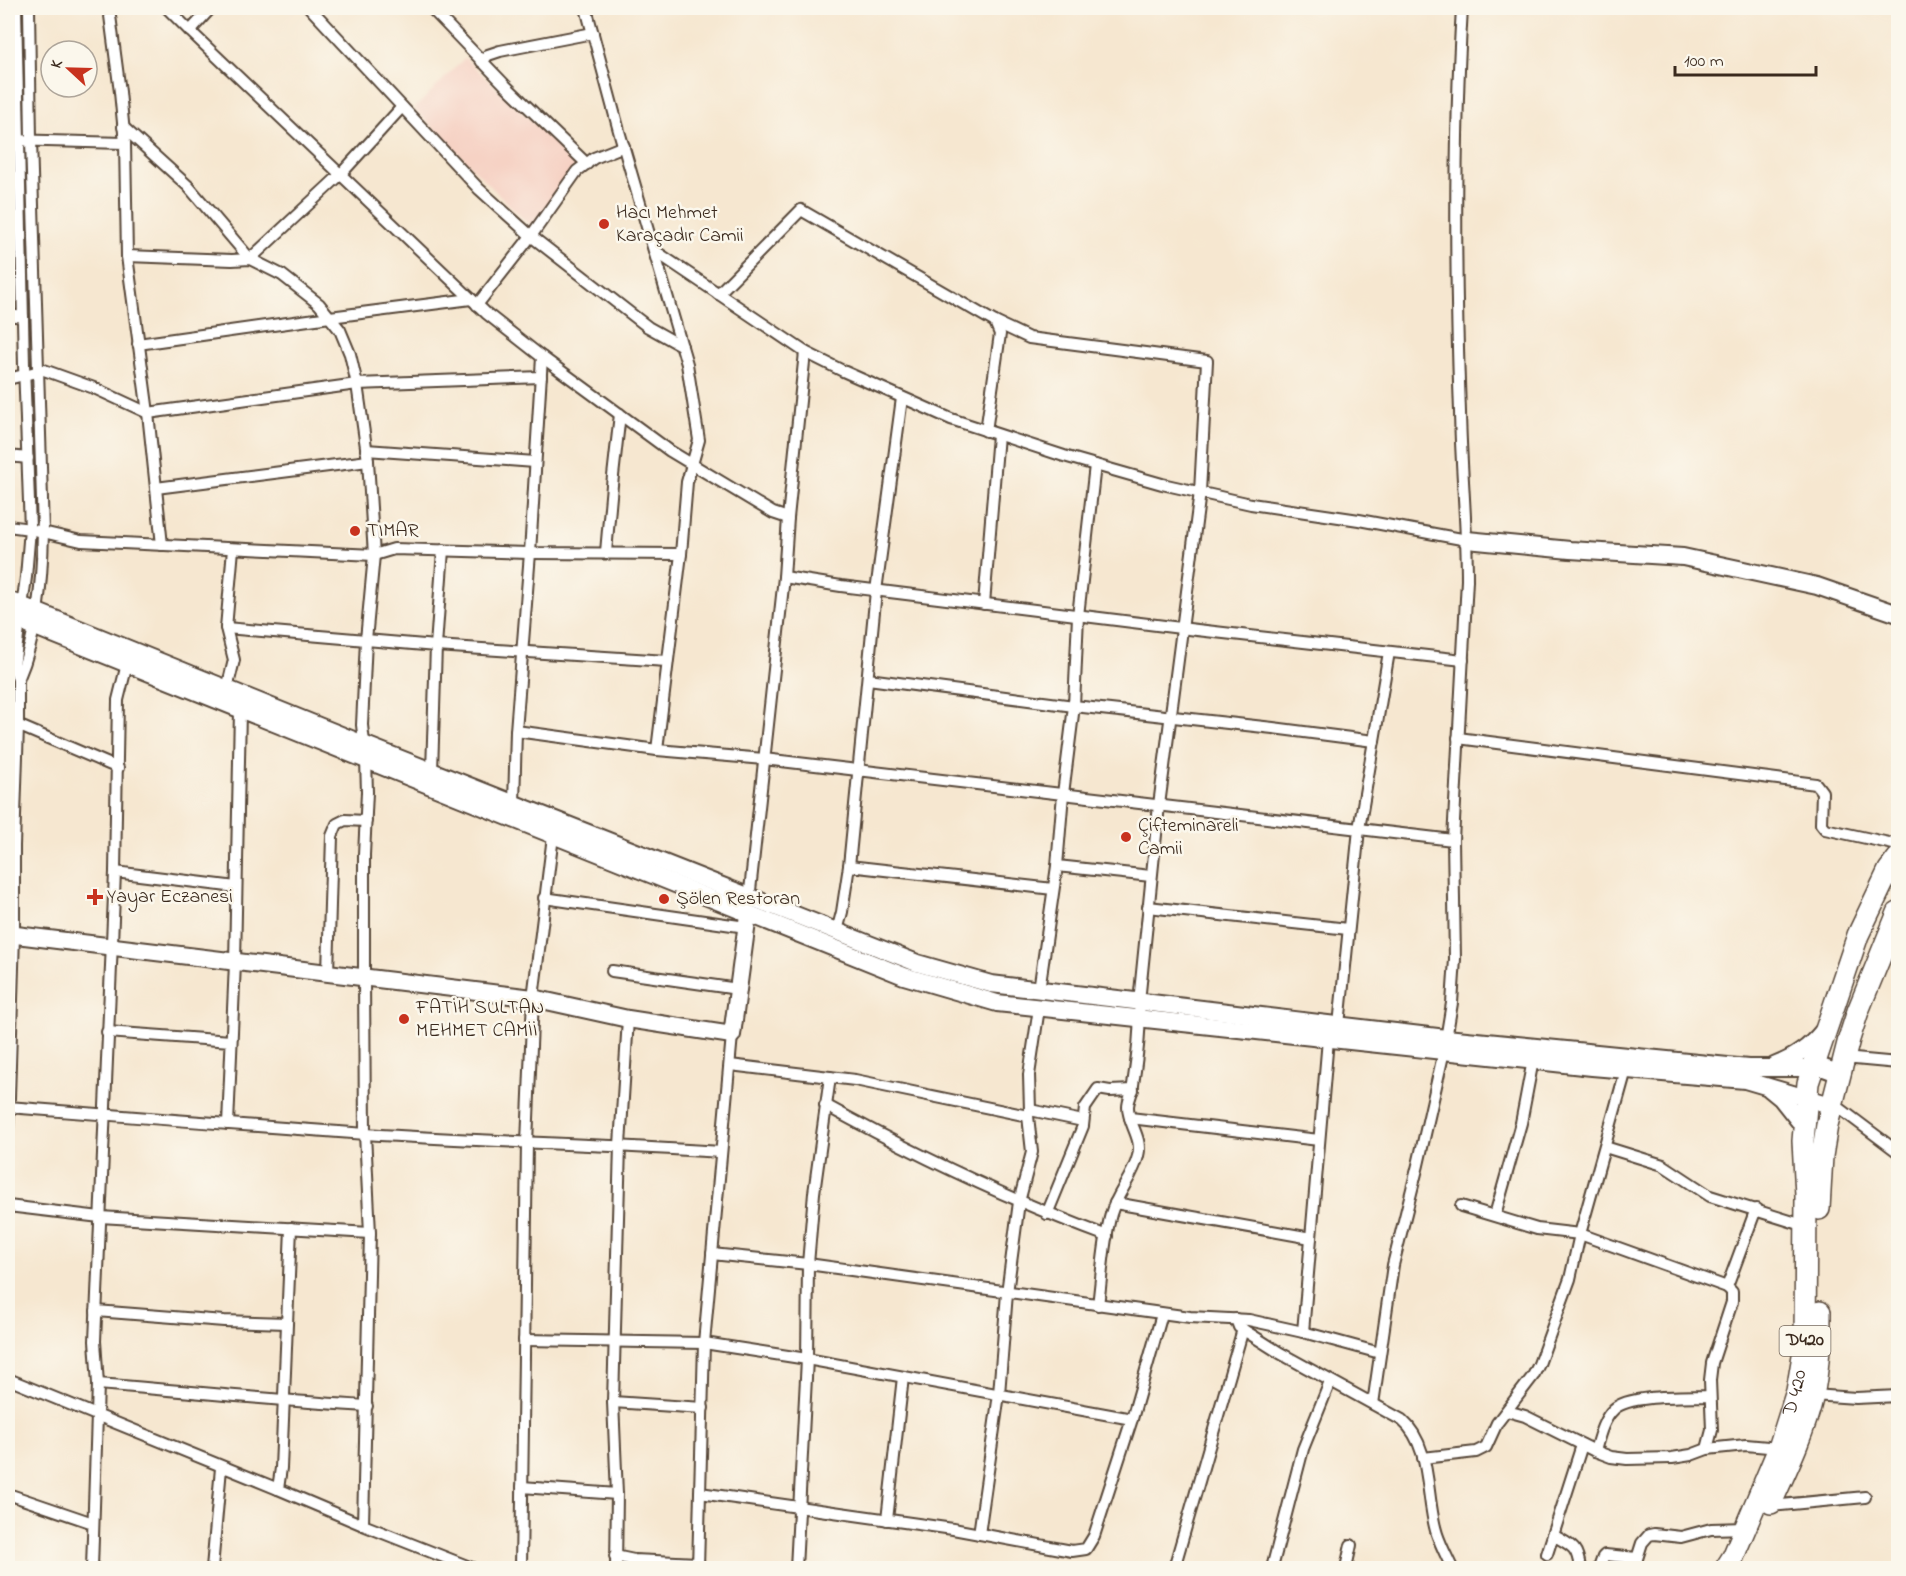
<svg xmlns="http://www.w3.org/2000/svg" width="1906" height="1576" font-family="'Indie Flower',sans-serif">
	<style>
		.built { fill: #f6d2c4 }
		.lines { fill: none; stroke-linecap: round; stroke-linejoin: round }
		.street-casing { stroke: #574639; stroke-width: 14 }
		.secondary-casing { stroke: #574639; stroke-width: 20 }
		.highway-casing { stroke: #574639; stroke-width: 24 }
		.street { stroke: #fff; stroke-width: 10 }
		.secondary { stroke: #fff; stroke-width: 16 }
		.highway { stroke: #fff; stroke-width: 21 }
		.poi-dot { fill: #c8321e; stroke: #fbf7ec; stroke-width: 2 }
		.labels { text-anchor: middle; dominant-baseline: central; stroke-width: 5; stroke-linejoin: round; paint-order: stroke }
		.shield { fill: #fbf7ec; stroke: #75685c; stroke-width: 1.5 }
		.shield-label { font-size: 18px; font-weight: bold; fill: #3b2a1e }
		.poi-label { font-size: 20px; fill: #3b2a1e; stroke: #fbf7ec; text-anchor: start }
		.street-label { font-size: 20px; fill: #3b2a1e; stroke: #fbf7ec }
	</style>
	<rect width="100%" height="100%" fill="#fbf7ec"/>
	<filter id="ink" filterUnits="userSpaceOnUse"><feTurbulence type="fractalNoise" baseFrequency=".0167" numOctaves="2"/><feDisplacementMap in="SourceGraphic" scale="12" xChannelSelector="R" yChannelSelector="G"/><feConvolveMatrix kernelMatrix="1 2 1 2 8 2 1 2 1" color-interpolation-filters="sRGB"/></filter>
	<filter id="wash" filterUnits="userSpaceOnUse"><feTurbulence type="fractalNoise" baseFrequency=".008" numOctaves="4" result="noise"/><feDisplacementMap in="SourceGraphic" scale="24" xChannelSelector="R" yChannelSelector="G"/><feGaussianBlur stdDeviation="1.35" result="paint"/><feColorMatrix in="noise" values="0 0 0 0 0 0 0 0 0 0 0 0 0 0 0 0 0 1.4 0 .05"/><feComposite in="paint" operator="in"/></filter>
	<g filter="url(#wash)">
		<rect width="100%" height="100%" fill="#f6e7d0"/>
		<!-- built -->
		<polygon class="built" points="465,58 575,162 574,169 535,225 528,224 414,109"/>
	</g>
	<g filter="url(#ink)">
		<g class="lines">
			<!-- street casing -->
			<g class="street-casing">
				<g id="street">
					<polyline points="109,8 120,92 125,143 127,256 148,413 162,545"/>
					<polyline points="167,8 190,31 486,313 542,357 670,451 773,513 788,518"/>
					<polyline points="310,8 479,189 531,236 648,327 682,346"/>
					<polyline points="431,8 506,86 587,164"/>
					<polyline points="586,8 619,131 687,364 699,440 687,482 681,554 657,750"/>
					<polyline points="190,31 211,8"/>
					<polyline points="482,62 488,55 500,51 593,33"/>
					<polyline points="123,127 188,186 250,259 340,175 402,107"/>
					<polyline points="8,140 125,143"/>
					<polyline points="655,251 805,352 843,371 951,419 1064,456 1162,484 1251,504 1359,520 1467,540"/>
					<polyline points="127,256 232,260 250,259 282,275 319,304 340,330 350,354 357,384 368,461 374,555 366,640 362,725 366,760 367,792 364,855 364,977 365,1134 370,1233 363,1525 472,1568"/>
					<path d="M718 294 801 210 995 322 1029 338 1207 361 1200 492 1159 805 1139 1002C1141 1030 1137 1057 1133 1085 1133 1092 1128 1100 1128 1107 1128 1124 1143 1138 1138 1156 1133 1177 1117 1193 1111 1214 1103 1243 1102 1275 1098 1305"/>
					<polyline points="477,305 531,236 577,171 594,158 624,146"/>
					<polyline points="8,315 23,317"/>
					<polyline points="138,344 330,317 471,299"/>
					<polyline points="8,379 44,370 94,388 148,413 357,384 541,377"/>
					<polyline points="986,431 1000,334 995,322"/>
					<polyline points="366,450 535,462"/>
					<polyline points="8,456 28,458"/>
					<polyline points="156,488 368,461"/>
					<polyline points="8,526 30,529 81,541 374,555 394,549 530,553 681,554"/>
					<polyline points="606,552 612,485 620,414"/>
					<polyline points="784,577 841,586 1197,630 1463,660"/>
					<polyline points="984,604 998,435"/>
					<polyline points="226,628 436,646 667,661"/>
					<polyline points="868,679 1074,706 1273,728 1374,741"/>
					<path d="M18 680C38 634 42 582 43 532L31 140 29 8"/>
					<polyline points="227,689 234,660 226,628 233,549"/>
					<polyline points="8,721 118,768"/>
					<polyline points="516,731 657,750 764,759 1453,840"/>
					<polyline points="1458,738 1816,784 1822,792 1821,824 1825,829 1898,845"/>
					<polyline points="432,771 436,646 443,550"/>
					<polyline points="514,804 516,731 530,553 542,357"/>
					<polyline points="849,866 1053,889"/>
					<polyline points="1057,866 1151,876"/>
					<polyline points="115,872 236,887"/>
					<polyline points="544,898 746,927"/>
					<polyline points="749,900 784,577 788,518 805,352"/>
					<polyline points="1148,907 1348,929"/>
					<polyline points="837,931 842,912 849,866 876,591 902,398"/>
					<polyline points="612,971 738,989"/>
					<polyline points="328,973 332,836 337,824 345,820 366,821"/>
					<polyline points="1039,990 1057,866 1063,794 1074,706 1078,616 1095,465"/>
					<polyline points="1339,1025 1359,829 1389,652"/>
					<polyline points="107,1032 231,1041"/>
					<polyline points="1844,1058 1898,1063"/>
					<polyline points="730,1065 855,1080 1028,1116"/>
					<polyline points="1834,1104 1898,1152"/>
					<path d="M825 1105C916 1155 1010 1200 1107 1236"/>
					<path d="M8 1107C127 1116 247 1126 366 1134 485 1142 603 1144 721 1152"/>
					<polyline points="1030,1110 1083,1121"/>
					<polyline points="1130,1118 1319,1140"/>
					<polyline points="228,1124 235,963 240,710"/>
					<polyline points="8,1130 14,935 14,846 18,726 18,680 14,666 26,577 30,529 24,365 16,8"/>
					<polyline points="1605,1147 1663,1165 1710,1196 1806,1226"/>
					<polyline points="1115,1203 1311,1238"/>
					<polyline points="8,1206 100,1217 370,1233"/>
					<polyline points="1461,1206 1537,1229 1580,1234 1727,1287"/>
					<polyline points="1047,1214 1083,1126 1085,1108 1098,1089 1110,1091 1133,1090"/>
					<polyline points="1495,1215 1521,1123 1533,1060"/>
					<polyline points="712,1254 808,1264 1190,1317 1249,1320 1303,1332 1380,1353"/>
					<polyline points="96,1311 224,1321 287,1323"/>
					<path d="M1236 1319 1239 1327 1280 1353 1402 1420C1433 1447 1425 1498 1437 1534 1441 1546 1447 1557 1452 1568"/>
					<polyline points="1303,1332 1328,1039"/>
					<polyline points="524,1340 704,1343 807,1359 1132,1419"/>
					<polyline points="8,1379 278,1489 281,1468 291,1228"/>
					<path d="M98 1384C188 1391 277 1401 367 1406"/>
					<polyline points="1813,1395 1856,1398 1898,1396"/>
					<polyline points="613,1402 703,1408"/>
					<path d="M1373 1404 1393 1265 1418 1165 1444 1051 1452 1003 1455 959 1453 840 1467 580C1467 524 1461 468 1460 412 1455 277 1454 142 1462 8"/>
					<polyline points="1507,1411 1525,1416 1595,1451 1611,1457 1627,1459 1672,1458 1691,1455 1707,1449 1746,1445 1779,1448"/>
					<polyline points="1707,1449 1712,1430 1710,1380 1712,1363 1732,1302 1732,1292 1727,1287 1756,1209"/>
					<path d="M1595 1451C1599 1437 1603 1419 1614 1409 1629 1394 1688 1397 1710 1396"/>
					<polyline points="1423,1458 1476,1452 1486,1447 1497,1423 1533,1376 1539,1364 1570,1279 1580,1234 1626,1070"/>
					<polyline points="522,1487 617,1494"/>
					<polyline points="278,1489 363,1525"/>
					<polyline points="700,1493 953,1529 1072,1551 1086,1549 1094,1536 1132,1419 1162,1314"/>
					<polyline points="8,1494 93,1523"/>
					<polyline points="1770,1506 1865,1497"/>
					<polyline points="887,1520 903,1377"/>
					<polyline points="979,1534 999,1394 1007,1293 1019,1202 1032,1152 1028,1116 1030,1110 1029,1075 1039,1008"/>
					<path d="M1553 1535C1572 1546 1577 1546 1580 1568"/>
					<polyline points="1547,1554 1582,1445"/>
					<polyline points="615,1556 634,1560 698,1563"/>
					<polyline points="92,1568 98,1384 95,1341 115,872 118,700 127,664"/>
					<polyline points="212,1568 221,1468"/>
					<polyline points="521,1568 527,1143 533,998 553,836"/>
					<polyline points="616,1568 617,1494 613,1402 620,1145 628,1019"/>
					<polyline points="698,1568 704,1343 732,1035"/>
					<polyline points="796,1568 807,1359 808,1264 814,1193 830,1077"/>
					<polyline points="1174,1568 1243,1329"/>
					<polyline points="1272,1568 1303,1449 1330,1382"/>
					<polyline points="1346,1568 1351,1545"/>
					<polyline points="1599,1568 1603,1557 1605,1555 1637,1558"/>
					<polyline points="1634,1568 1642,1543 1649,1535 1654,1534 1681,1537 1711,1529 1745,1528"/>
				</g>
			</g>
			<!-- secondary casing -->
			<g class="secondary-casing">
				<g id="secondary">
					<polyline points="1467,540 1570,550 1683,557 1817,586 1898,614"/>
					<polyline points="8,600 363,744 917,963 991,984 1446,1038 1748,1068 1824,1068 1835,1072 1840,1076"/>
					<polyline points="8,616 904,976 997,1003 1592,1067 1745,1080 1823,1103 1834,1104"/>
					<polyline points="8,934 533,998 628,1019 732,1035 748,915"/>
					<path d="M1774 1066C1795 1058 1809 1048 1823 1031"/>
					<polyline points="1770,1089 1781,1098 1804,1127"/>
				</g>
			</g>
			<!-- highway casing -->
			<g class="highway-casing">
				<g id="highway">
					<polyline points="1819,1209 1822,1156 1827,1125 1849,1039 1858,1011 1898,913"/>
					<path d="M1771 1503C1787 1468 1804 1433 1813 1395 1819 1367 1820 1340 1820 1312"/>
					<path id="s1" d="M1726 1568 1733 1557 1779 1448 1797 1391 1805 1344 1806 1195 1803 1141 1808 1083 1858 935 1889 870 1898 858"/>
				</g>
			</g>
			<!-- street -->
			<use href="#street" class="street"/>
			<!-- secondary -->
			<use href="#secondary" class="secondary"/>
			<!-- highway -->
			<use href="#highway" class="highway"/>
		</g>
	</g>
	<!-- markers -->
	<g class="poi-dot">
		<circle cx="604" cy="224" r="6"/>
		<circle cx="355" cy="531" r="6"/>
		<circle cx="1126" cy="837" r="6"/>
		<path d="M92 888h6v6h6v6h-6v6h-6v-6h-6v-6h6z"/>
		<circle cx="664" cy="899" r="6"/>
		<circle cx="404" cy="1019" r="6"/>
	</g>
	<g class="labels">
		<!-- shield labels -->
		<rect class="shield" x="1779.5" y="1326" width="51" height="30" rx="4.5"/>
		<g class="shield-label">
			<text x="1805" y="1341">D420</text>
		</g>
		<!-- poi labels -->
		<g class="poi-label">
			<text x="616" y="213">Hacı Mehmet<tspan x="616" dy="23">Karaçadır Camii</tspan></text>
			<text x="367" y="531">TIMAR</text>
			<text x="1138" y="826">Çifteminareli<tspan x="1138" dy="23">Camii</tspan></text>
			<text x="107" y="897">Yayar Eczanesi</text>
			<text x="676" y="899">Şölen Restoran</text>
			<text x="416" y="1008">FATİH SULTAN<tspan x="416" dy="23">MEHMET CAMİİ</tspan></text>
		</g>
		<!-- street labels -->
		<g class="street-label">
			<text stroke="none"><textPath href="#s1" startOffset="189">D 420</textPath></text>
		</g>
	</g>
	<!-- margin -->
	<rect width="1906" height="1576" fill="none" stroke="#fbf7ec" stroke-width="30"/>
	<!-- north arrow -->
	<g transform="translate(69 69) rotate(292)"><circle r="28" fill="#fbf7ec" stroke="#aea59a" stroke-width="1.5"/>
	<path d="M0-4.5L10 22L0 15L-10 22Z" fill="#c8321e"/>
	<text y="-9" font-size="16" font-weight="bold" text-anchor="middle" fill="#3b2a1e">K</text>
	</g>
	<!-- scale -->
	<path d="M1675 66v9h141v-9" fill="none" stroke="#3b2a1e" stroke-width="3"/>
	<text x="1684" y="66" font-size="18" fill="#3b2a1e" stroke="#fbf7ec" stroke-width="4.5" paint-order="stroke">100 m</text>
</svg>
